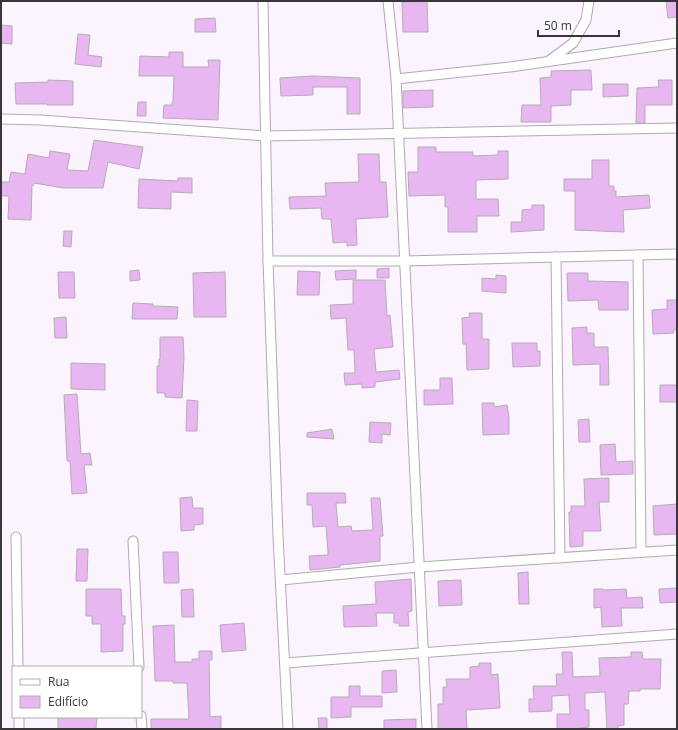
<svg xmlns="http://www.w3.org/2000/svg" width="678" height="730" font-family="'Open Sans',sans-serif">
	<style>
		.building { fill: #e8b7f1; stroke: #b4adb6 }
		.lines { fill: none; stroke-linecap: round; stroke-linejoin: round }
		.minor-casing { stroke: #b1a9b2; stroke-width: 11 }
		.minor { stroke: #fff; stroke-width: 9 }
	</style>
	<rect width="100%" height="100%" fill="#fbf3fd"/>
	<!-- building -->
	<g class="building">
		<polygon points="427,1 428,32 403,32 402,2"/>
		<polygon points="666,1 677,1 677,17 668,18"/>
		<polygon points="215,18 216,32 195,32 195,19"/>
		<polygon points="1,25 12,26 12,44 1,43"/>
		<polygon points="78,34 90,35 88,55 102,57 101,67 75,64"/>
		<polygon points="169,52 183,52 183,67 209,67 208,60 220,60 218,120 163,118 164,105 172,105 172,102 173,102 174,76 139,76 140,56 169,57"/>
		<polygon points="591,70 592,90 571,90 571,105 551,106 551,122 521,122 522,105 541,105 540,78 551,77 551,71"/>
		<polygon points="313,76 360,78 360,114 347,114 347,87 313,87 313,95 281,96 280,78"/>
		<polygon points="48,80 73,81 73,105 47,105 47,104 16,104 15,83 48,82"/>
		<polygon points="658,80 672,80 672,105 645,105 645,123 636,123 637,88 659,87"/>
		<polygon points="603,84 628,84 628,96 603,97"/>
		<polygon points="433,90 433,107 403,108 403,91"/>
		<polygon points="138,102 146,102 146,116 137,116"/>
		<polygon points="94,140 143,147 139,169 108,162 103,188 64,188 34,183 33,186 32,185 31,220 8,219 9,196 1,196 1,182 9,182 11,172 25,174 28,154 49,158 50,151 70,154 67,170 88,171"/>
		<polygon points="418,147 436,147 436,152 473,152 473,156 498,155 498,151 508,151 508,179 476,180 476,199 498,199 499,216 477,216 477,232 448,232 448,207 445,207 445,195 409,196 408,172 418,172"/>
		<polygon points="358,154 379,154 380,182 386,182 388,217 356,219 357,245 347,246 347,242 333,243 331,219 322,219 321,208 290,209 289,197 326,196 325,183 359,182"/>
		<polygon points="592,160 609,160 609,186 614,186 614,191 616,191 616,197 649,195 650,208 623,210 624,232 575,230 575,191 564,191 564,179 592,179"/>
		<polygon points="178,178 192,178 192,193 171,192 171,209 138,208 139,179 178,181"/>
		<polygon points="532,205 544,205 544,230 511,232 511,222 522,222 522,210 532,209"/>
		<polygon points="64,231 72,231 71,247 63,246"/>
		<polygon points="389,268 389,278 377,278 377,269"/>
		<polygon points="139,270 140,280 130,281 130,271"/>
		<polygon points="356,270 356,279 336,280 335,271"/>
		<polygon points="298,271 320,272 319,295 297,295"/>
		<polygon points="58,272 74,272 75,298 59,298"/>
		<polygon points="225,272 226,317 194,317 193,273"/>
		<polygon points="567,273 588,273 588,281 628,282 628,310 599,310 598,300 568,301"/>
		<polygon points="496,275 506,276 506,293 482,291 482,278 496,279"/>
		<polygon points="353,280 385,280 387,316 390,315 393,347 374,349 376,372 399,370 400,379 375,382 375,387 362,388 362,384 345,385 344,373 355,373 354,350 348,350 346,318 331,319 330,305 353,304"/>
		<polygon points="667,300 677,300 677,330 673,330 674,333 653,334 652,310 667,309"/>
		<polygon points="133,303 153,304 153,306 178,307 177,319 132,319"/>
		<polygon points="469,313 482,313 482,339 489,339 489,369 467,370 466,344 463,344 462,318 470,317"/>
		<polygon points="66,317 67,338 55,338 54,318"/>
		<polygon points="587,327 587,333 594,333 594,347 608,347 609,385 600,385 600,364 573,365 572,328"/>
		<polygon points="160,337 183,337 184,357 182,398 165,397 165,393 157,393 157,366 159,366 159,359 160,359"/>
		<polygon points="512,343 537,343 537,351 540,351 540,366 513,367"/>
		<polygon points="71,363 105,364 105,390 71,389"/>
		<polygon points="440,378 452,378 453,404 424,405 424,390 440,390"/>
		<rect x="660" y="385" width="17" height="17"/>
		<polygon points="77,394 81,454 90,453 92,465 84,465 87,493 72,494 70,461 67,461 64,395"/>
		<polygon points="187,400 198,401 197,431 186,431"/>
		<polygon points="482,403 494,403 494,407 507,405 509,417 509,434 483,435"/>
		<polygon points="589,419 590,442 579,442 578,420"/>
		<polygon points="370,422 391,423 390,435 382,434 382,443 369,442"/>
		<polygon points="332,429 334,439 307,437 307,433"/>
		<polygon points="615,444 616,462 633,461 633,474 601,475 600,445"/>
		<polygon points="609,478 609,502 599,502 601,531 583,531 583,546 570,547 569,512 571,512 571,506 585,506 584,479"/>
		<polygon points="307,493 345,493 346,503 336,503 338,527 351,526 352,531 373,530 371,498 380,498 383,536 380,536 380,561 340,565 340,567 310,570 309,556 328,555 328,552 326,526 313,527 312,505 307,505"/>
		<polygon points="192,497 193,508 203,508 203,524 194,525 194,530 181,531 180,498"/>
		<polygon points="677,504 677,534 654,535 653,506"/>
		<polygon points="77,549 88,549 87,581 76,581"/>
		<polygon points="163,552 178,552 179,583 164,583"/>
		<polygon points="528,572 529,604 519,604 518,573"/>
		<polygon points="411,579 412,611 408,612 409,626 399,626 399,623 394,623 394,613 376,613 377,626 344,627 343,606 376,604 375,582"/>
		<polygon points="461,580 462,605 439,606 438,581"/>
		<polygon points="677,588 677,602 660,603 659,589"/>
		<polygon points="86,589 121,589 122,616 125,616 125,624 123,624 123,651 101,652 101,624 92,624 92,616 86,616"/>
		<polygon points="193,589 194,617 182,617 181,590"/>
		<polygon points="594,589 603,589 603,590 626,589 627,598 642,597 643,608 621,608 622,626 602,627 601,607 594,608"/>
		<polygon points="244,623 246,650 222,652 220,625"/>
		<polygon points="174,625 175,662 192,662 192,659 199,659 199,651 212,651 212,660 209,660 210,717 221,716 221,729 151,729 151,719 189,719 187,683 173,683 173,681 155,681 153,626"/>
		<polygon points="562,652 572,652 573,677 600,676 599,658 631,657 631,652 642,652 643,659 661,659 660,689 640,689 640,691 629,691 628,704 624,704 624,725 618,726 618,729 607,729 605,692 585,693 585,710 589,710 589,727 580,728 580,729 557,729 557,714 570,714 569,695 552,696 552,711 529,712 529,699 534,699 533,686 557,686 556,674 563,674"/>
		<polygon points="479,663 491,663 491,675 498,674 500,708 466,710 467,729 438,729 438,704 443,704 443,687 447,687 446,679 470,679 470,667 479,666"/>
		<polygon points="396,670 397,692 382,693 382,671"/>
		<polygon points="349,686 360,686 360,696 382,696 382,707 351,707 351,717 331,718 331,697 349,697"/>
		<polygon points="58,717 97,717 96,729 58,729"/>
		<polygon points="318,718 327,718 327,729 319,729"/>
		<polygon points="416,719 416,729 384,729 384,720"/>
	</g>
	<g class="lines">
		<!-- minor casing -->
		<g class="minor-casing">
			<g id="minor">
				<polyline points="263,1 268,261 278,536 288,729"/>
				<polyline points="388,1 396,79 427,729"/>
				<polyline points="550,60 573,43 586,20 589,1"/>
				<polyline points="396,79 510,67 677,43"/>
				<polyline points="1,119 40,120 266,136 677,128"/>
				<polyline points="638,255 641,552"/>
				<polyline points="556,257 560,558"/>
				<polyline points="268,261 405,261 677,254"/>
				<polyline points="16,537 18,667"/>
				<polyline points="133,541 139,667"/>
				<polyline points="281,580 419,567 677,550"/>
				<polyline points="285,663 677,634"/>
				<polyline points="141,716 142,729"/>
				<polyline points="19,717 19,729"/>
			</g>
		</g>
		<!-- minor -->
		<use href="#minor" class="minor"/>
	</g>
	<!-- border -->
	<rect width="678" height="730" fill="none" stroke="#39363a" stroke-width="4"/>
	<!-- legend -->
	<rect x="12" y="666" width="130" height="52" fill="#ffffff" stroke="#b0afb0"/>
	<rect x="20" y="679" width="20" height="6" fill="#ffffff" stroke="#b0afb0"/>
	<text x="48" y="686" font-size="12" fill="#39363a">Rua</text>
	<rect x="20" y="696" width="20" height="12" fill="#e8b7f1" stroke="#b0afb0"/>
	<text x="48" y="706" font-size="12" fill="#39363a">Edifício</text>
	<!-- scale -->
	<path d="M538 30v6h81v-6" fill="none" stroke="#39363a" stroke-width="2"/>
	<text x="544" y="30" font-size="12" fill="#39363a" stroke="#ffffff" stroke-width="3" paint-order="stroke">50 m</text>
</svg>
